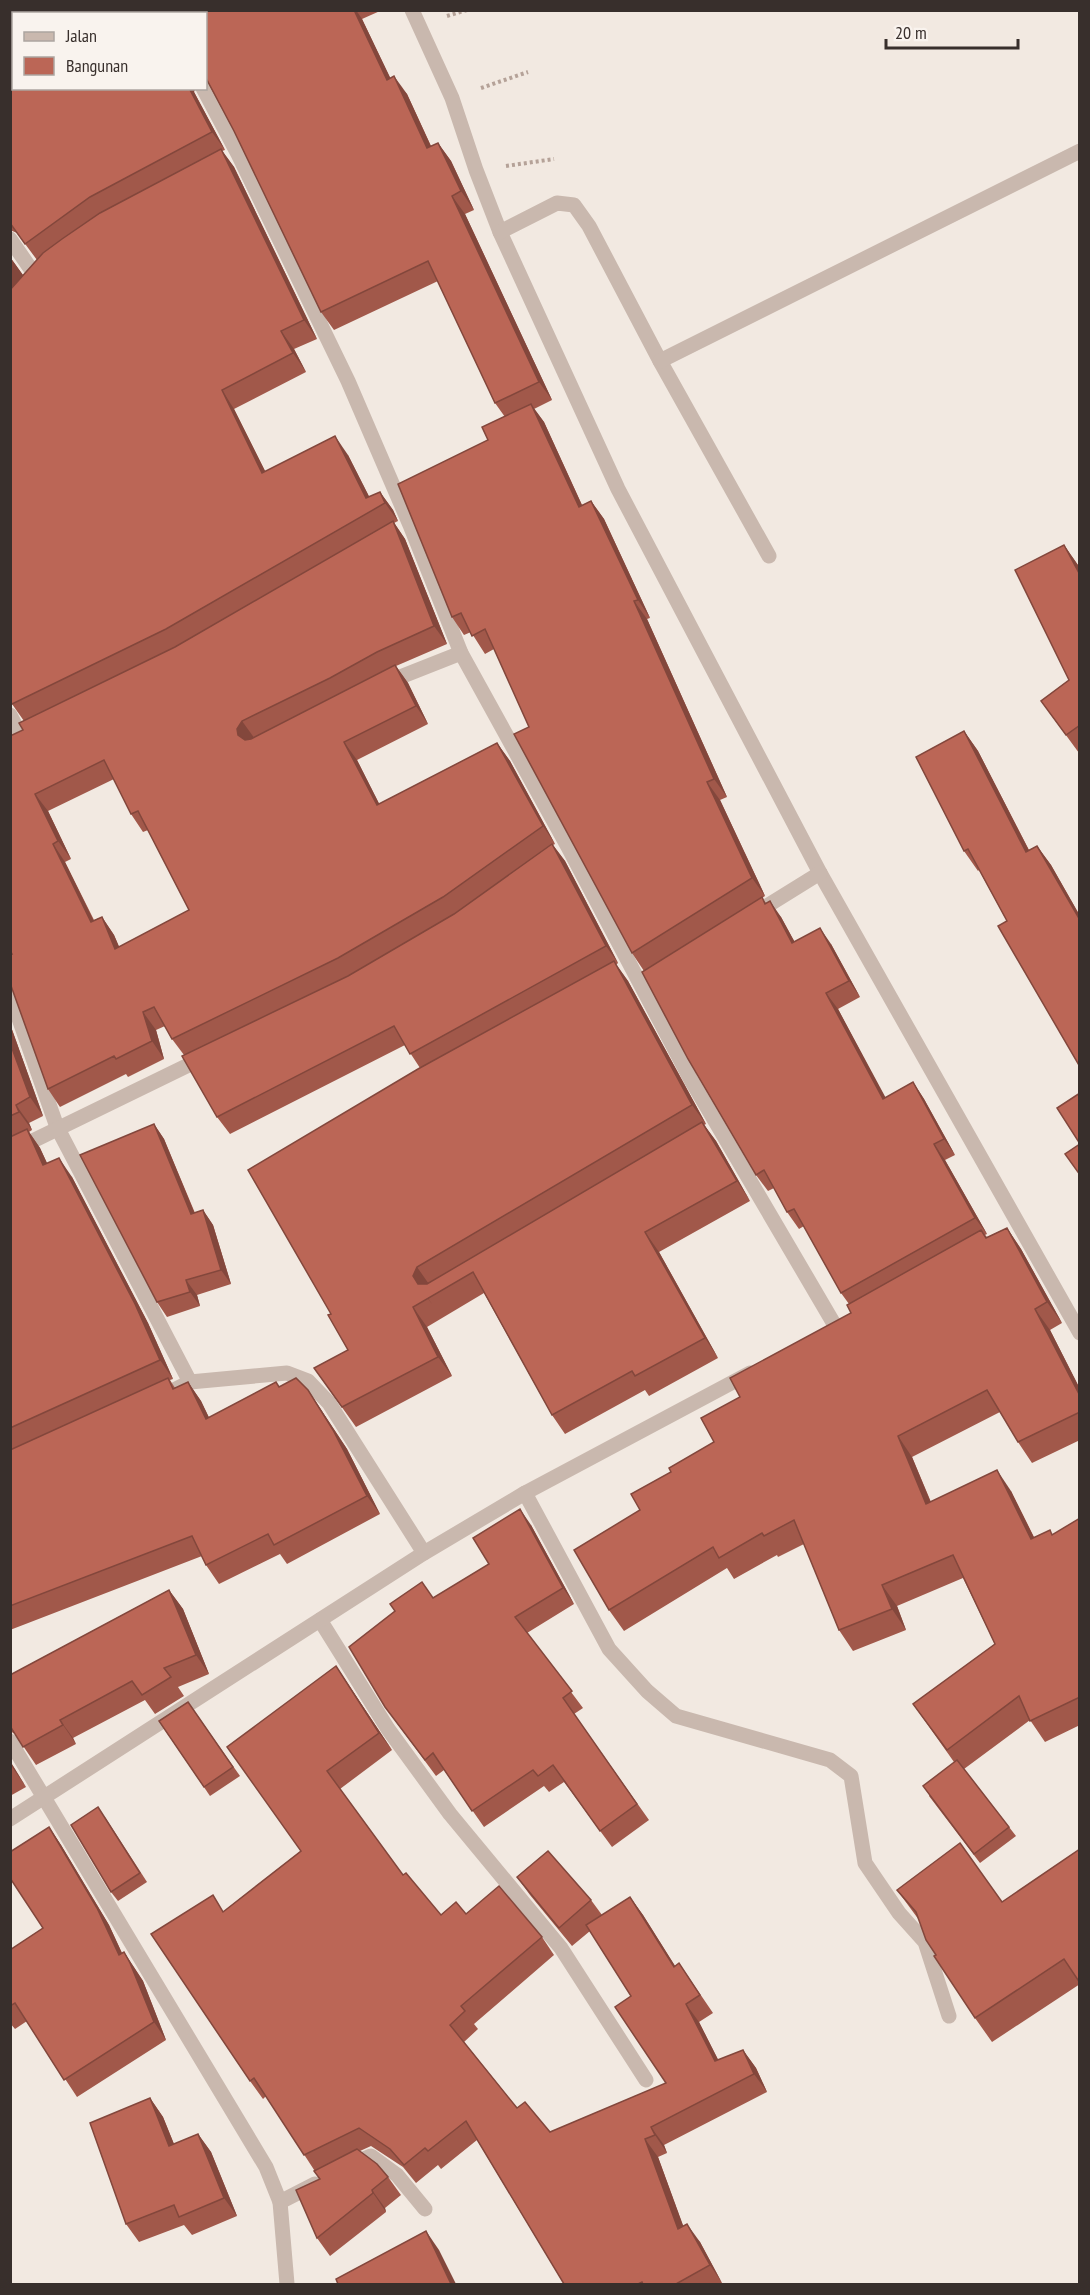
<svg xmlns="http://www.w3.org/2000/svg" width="1090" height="2295" font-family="'PT Sans Narrow',sans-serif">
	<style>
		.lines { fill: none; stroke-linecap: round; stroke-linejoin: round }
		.path { stroke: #b5a298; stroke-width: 4; stroke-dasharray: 3 3; stroke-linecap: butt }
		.minor { stroke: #c9b8ae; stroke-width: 15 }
		.wall { fill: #a1584a; fill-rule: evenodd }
		.shaded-wall { fill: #83473c }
		.building { fill: #bb6656; stroke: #83473c; stroke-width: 1.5; fill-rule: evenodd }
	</style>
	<rect width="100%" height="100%" fill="#f2e9e1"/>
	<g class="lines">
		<!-- path -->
		<g class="path">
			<polyline points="447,16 467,10"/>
			<polyline points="481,88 528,72"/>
			<polyline points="506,166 554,159"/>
		</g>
		<!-- minor -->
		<g class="minor">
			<polyline points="412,10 452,98 476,170 500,232 618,489 820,873 1080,1333"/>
			<polyline points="203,88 238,154 348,381 410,525 461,653 568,847 691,1080 837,1329"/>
			<polyline points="500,232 557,203 574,205 589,226 660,361 769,556"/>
			<polyline points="10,239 37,278"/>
			<polyline points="660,361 1080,151"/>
			<polyline points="385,683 461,653"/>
			<polyline points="10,715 21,736"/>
			<polyline points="754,914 820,873"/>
			<polyline points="10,993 57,1127 190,1382"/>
			<polyline points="10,1152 205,1057"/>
			<polyline points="172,1391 190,1382 287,1373 308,1381 329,1403 424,1553"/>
			<polyline points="525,1493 609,1649 647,1691 676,1716 830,1760 851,1776 865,1863 899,1913 925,1942 949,2016"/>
			<polyline points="320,1620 388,1729 450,1814 561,1948 646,2080"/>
			<polyline points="10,1741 266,2167 280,2202 287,2284"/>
			<polyline points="10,1819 424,1553 525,1493 750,1373"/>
			<polyline points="352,2164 371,2156 397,2175 425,2209"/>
			<polyline points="280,2202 315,2184"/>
		</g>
	</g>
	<!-- wall -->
	<g class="wall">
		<path d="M10 10H379L380 11 362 19 390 78 407 94 431 146 438 143 451 161 474 210 465 214 552 400 534 409 544 422 582 505 591 501 604 519 650 618 647 619 727 797 720 800 765 896 762 898 766 903 781 917 794 941 831 944 860 997 838 1009 885 1098 913 1082 924 1099 955 1155 945 1160 987 1234 985 1235 987 1237 1007 1228 1021 1249 1062 1323 1050 1330 1080 1389V1440L1032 1463 1018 1442 1000 1412 912 1457 931 1502 1011 1491 1034 1537 1053 1535 1080 1518V1725L1045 1742 1030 1720 964 1769 1016 1836 980 1863 929 1796 954 1762 913 1704 995 1644 963 1578 897 1606 906 1630 853 1651 839 1630 804 1544 778 1557 777 1555 734 1579 727 1568 624 1631 609 1610 640 1510 671 1472 714 1442 740 1397 851 1313 849 1304 841 1293 804 1226 799 1229 787 1212 774 1188 768 1191 756 1175 644 971 632 953 494 649 485 654 471 632 464 635 452 617 488 440 505 417 495 403 438 281 334 330 321 312 234 131 206 79V14L14 88H195L194 92 225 150 222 151 234 167 317 339 294 349 306 372 234 409 265 471 348 455 369 497 380 492 393 510 398 521 394 523 405 539 447 644 396 666 408 683 428 724 357 760 379 804 497 743 510 761 555 844 553 845 565 861 618 963 616 965 628 981 706 1124 704 1125 716 1141 750 1201 659 1252 718 1358 649 1396 645 1390 565 1434 552 1415 484 1293 427 1327 452 1376 356 1427 314 1368 348 1350 331 1314 420 1068 405 1045 230 1134 217 1117 184 1055 172 1039 165 1026 156 1030 164 1059 128 1077 126 1074 60 1107 48 1089 12 954 23 730 24 721 12 704 10 257 23 275 37 260 17 233 10 230ZM114 779 131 814 143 832 148 830 189 910 119 947 114 935 102 917 94 920 65 862 71 859 48 811Z"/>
		<polygon points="1064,545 1080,568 1079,753 1041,701 1069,680"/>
		<polygon points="964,731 978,751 1029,850 1037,846 1051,865 1080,916 1080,1067 1007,921 979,870 978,871 964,851"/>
		<polygon points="10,1024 43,1116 29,1123 32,1130 29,1132 40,1148 47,1163 72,1177 148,1323 173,1379 170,1380 175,1388 188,1382 201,1401 209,1418 276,1382 279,1387 308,1390 347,1449 380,1514 287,1564 280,1554 219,1584 206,1565 202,1556 10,1630"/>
		<polygon points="154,1124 164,1139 195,1213 203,1210 213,1225 231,1284 197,1295 200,1306 167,1317 157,1302"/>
		<polygon points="531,1525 574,1604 527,1633 583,1708 574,1714 649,1820 612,1847 564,1782 549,1792 544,1786 484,1827 444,1770 436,1776 385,1707 433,1598 489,1564"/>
		<polygon points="169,1590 183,1609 209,1674 178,1687 184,1696 155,1714 145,1700 73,1738 76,1744 36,1765 15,1734 10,1731 10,1675"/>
		<polygon points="336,1666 392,1750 340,1789 403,1875 441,1915 466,1914 542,1937 554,1955 474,2024 478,2029 464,2042 517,2108 550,2132 666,2083 631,1996 590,1931 572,1946 530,1895 517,1877 591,1900 602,1915 630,1897 643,1915 675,1966 679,1963 713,2013 699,2022 718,2060 743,2050 756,2068 767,2092 664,2145 667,2153 658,2157 683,2226 700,2242 722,2283 720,2284 564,2284 477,2140 441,2169 438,2165 416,2183 403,2167 371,2146 360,2151 388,2177 401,2195 385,2208 386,2212 330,2256 317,2238 320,2179 266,2096 263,2099 250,2081 224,1911 301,1851"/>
		<polygon points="188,1702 240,1776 210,1796 159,1721"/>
		<polygon points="10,1761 26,1787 10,1796"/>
		<polygon points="105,1817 147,1882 118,1901 111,1892"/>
		<polygon points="49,1827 61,1845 109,1925 122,1953 124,1952 143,1981 166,2040 77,2097 27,2021 15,2029 10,2023 10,1950 43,1928"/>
		<polygon points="1080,1849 1080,1984 992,2042 975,2018 936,1955 919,1920 897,1890 1002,1902"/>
		<polygon points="150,2098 163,2117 174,2144 198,2134 211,2152 237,2216 192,2235 184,2225 139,2242 126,2224"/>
	</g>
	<!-- shaded-wall -->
	<g class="shaded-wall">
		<polygon points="354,10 356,10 362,19 400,98 387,80"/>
		<polygon points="394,76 407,94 440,166 427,148"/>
		<polygon points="189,88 195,88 194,92 225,150 212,132"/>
		<polygon points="438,143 451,161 474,210 461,191"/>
		<polygon points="221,149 234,167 317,339 304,320"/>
		<polygon points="452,196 465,214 552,400 539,382"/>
		<polygon points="10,257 25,278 10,295"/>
		<polygon points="281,331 294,349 306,372 293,353"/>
		<polygon points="222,390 234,409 275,491 262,473"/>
		<polygon points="531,404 544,422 591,525 579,507"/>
		<polygon points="335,436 348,455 375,508 366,498"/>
		<polygon points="380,492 393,510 398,521 385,503"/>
		<polygon points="591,501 604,519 650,618 638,600"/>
		<polygon points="393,521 405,539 447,644 434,626"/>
		<polygon points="1064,545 1080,568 1080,575"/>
		<polygon points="634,601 647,619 727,797 714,779"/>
		<polygon points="395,665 408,683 428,724 416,706"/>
		<polygon points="242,721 255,739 249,747 238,735 237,729"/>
		<polygon points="964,731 978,751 1040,872 1026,852"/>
		<polygon points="344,742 357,760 389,823 377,805"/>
		<polygon points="497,743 510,761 555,844 543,826"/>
		<polygon points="707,782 720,800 765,896 752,878"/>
		<polygon points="35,794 48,811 71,859 58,841"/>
		<polygon points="53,844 65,862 103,940 91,922"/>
		<polygon points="552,844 565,861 618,963 606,946"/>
		<polygon points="1037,846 1051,865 1080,916 1080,920"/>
		<polygon points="770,901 781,917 804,959 792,943"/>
		<polygon points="102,917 114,935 128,967 115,949"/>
		<polygon points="820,928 831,944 860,997 849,981"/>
		<polygon points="614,961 628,981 706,1124 692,1105"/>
		<polygon points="826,993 838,1009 895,1115 883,1099"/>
		<polygon points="143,1012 156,1030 164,1059 152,1041"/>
		<polygon points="10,1024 43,1116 30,1097 10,1043"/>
		<polygon points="913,1082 924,1099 955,1155 944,1139"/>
		<polygon points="16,1105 29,1123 32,1130 19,1112"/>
		<polygon points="702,1122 716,1141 750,1201 737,1181"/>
		<polygon points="154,1124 164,1139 201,1229 191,1214"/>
		<polygon points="27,1129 40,1148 56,1183 43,1165"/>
		<polygon points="934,1144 945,1160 987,1234 975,1218"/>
		<polygon points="59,1158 72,1177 148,1323 173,1379 160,1360"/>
		<polygon points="203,1210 213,1225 231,1284 221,1270"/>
		<polygon points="1007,1228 1021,1249 1062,1323 1047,1302"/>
		<polygon points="645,1232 659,1252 718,1358 705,1338"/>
		<polygon points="417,1267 431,1287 426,1296 432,1304 413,1276"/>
		<polygon points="186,1280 197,1295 200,1306 190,1292"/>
		<polygon points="413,1307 427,1327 452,1376 438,1357"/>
		<polygon points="1035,1309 1050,1330 1080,1389 1080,1396"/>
		<polygon points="188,1382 201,1401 219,1438 206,1419"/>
		<polygon points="308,1390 347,1449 380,1514 367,1496"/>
		<polygon points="898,1436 912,1457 940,1525 926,1504"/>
		<polygon points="997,1470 1011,1491 1045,1560 1031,1539"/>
		<polygon points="520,1509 531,1525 574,1604 563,1588"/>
		<polygon points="882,1585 897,1606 906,1630 892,1609"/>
		<polygon points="169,1590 183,1609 209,1674 196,1655"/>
		<polygon points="336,1666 392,1750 379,1733"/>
		<polygon points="60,1720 73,1738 76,1744 63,1725"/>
		<polygon points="10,1761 26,1787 10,1764"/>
		<polygon points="49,1827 61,1845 109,1925 131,1973 119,1955"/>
		<polygon points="630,1897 643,1915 687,1985 674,1967"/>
		<polygon points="124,1952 143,1981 166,2040 154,2022"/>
		<polygon points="686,2004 699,2022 728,2079 715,2061"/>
		<polygon points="743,2050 756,2068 767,2092 754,2074"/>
		<polygon points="150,2098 163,2117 182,2164 169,2146"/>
		<polygon points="651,2127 664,2145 667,2153 655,2135"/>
		<polygon points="198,2134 211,2152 237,2216 224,2198"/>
		<polygon points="645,2139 658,2157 691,2247 678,2229"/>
		<polygon points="372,2190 385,2208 386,2212 373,2193"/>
		<polygon points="687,2224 700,2242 722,2283 710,2265"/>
		<polygon points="426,2231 439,2250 456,2284 451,2284"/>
	</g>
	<!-- building -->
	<g class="building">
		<polygon points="10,10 354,10 387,80 394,76 427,148 438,143 461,191 452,196 539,382 495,403 428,261 321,312 234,131 206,78 206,14 14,14 14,88 189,88 212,132 90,197 25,244 10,223"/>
		<polygon points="221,149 304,320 281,331 293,353 222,390 262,473 335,436 366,498 380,492 385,503 166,629 12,704 10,701 10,290 43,253 62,239 100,213"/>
		<polygon points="531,404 579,507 591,501 638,600 634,601 714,779 707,782 752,878 632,953 514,734 529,727 485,629 472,636 461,613 452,617 398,484 488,440 482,427"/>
		<path d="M393 521 434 626 377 652 330 678 242 721 237 729 238 735 245 740 251 739 395 665 416 706 344 742 377 805 497 743 543 826 443 897 338 958 172 1039 154 1007 143 1012 152 1041 116 1059 114 1056 48 1089 10 983V954H12L10 950V736L23 730 19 723 175 647ZM104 760 131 814 138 811 189 910 115 949 102 917 91 922 53 844 58 841 35 794Z"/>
		<polygon points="1064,545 1080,575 1080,725 1066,735 1041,701 1069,680 1015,570"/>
		<polygon points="964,731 1026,852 1037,846 1080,920 1080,1067 998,926 1007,921 968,849 964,851 916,757"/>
		<polygon points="552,844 606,946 410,1054 394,1026 217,1117 182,1056 348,976 454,914"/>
		<polygon points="762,897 765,904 770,901 792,943 820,928 849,981 826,993 883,1099 913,1082 944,1139 934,1144 975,1218 841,1293 794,1209 787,1212 764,1170 756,1175 688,1059 642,972"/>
		<polygon points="614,961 692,1105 417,1267 413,1276 418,1284 427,1284 702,1122 737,1181 645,1232 705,1338 635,1376 632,1371 552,1415 473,1272 413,1307 438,1357 342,1407 314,1368 348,1350 328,1315 331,1314 248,1170 418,1069"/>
		<polygon points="10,1043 30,1097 16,1105 19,1112 10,1116"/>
		<polygon points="1080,1093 1080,1144 1057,1108"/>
		<polygon points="154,1124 191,1214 203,1210 221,1270 186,1280 190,1292 157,1302 80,1155"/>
		<polygon points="27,1129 43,1165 59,1158 135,1304 160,1360 10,1428 10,1137"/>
		<polygon points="1080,1144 1080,1175 1065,1154"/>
		<polygon points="1007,1228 1047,1302 1035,1309 1080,1396 1080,1412 1018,1442 987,1390 898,1436 926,1504 997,1470 1031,1539 1050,1530 1052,1535 1080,1518 1080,1697 1030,1721 1019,1696 947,1750 913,1704 995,1644 953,1555 882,1585 892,1609 839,1630 794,1520 764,1536 762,1533 719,1558 713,1547 609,1610 574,1550 640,1510 631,1494 671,1472 669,1468 714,1442 701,1418 740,1397 730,1378 851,1313 847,1305 981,1230 986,1238"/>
		<polygon points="168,1378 173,1389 188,1382 206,1419 276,1382 279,1387 296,1378 308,1390 333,1430 367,1496 274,1545 268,1534 206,1565 192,1536 10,1606 10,1450"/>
		<polygon points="520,1509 563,1588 515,1617 572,1691 563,1698 637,1804 600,1831 553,1765 538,1776 533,1770 472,1811 433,1753 425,1760 385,1707 349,1647 395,1611 390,1604 422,1582 433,1598 489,1564 473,1538"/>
		<polygon points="169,1590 196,1655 164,1668 171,1677 142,1695 132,1681 60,1720 63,1725 23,1747 10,1726 10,1675"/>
		<polygon points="336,1666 379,1733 327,1771 403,1875 406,1873 441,1915 456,1902 466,1914 499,1886 542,1937 461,2006 465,2011 450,2025 517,2108 525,2102 550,2132 666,2083 615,2007 631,1996 586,1925 630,1897 674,1967 679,1963 700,1995 686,2004 715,2061 743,2050 754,2074 651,2127 655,2135 645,2139 678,2229 687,2224 710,2265 676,2284 643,2284 642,2282 638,2284 564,2284 466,2121 428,2151 425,2148 404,2165 390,2149 359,2128 304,2155 254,2078 250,2081 151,1934 213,1895 223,1912 301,1851 227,1747"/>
		<polygon points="188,1702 233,1767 204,1787 159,1721"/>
		<polygon points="957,1760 1009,1827 974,1854 923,1786"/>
		<polygon points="98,1807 140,1873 111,1892 71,1825"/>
		<polygon points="49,1827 97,1908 119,1955 124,1952 130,1963 154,2022 64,2080 15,2003 10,2006 10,1950 43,1928 10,1878 10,1852"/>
		<polygon points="960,1843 1002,1902 1080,1849 1080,1983 1064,1959 975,2018 934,1956 936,1955 926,1940 916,1912 897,1890"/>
		<polygon points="548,1851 591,1900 559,1928 517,1877"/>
		<polygon points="150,2098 169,2146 198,2134 224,2198 179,2217 174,2205 126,2224 90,2123"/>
		<polygon points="357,2149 377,2164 388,2177 372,2190 373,2193 317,2238 296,2190 320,2179 314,2171"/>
		<polygon points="426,2231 451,2284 338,2284 336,2279"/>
	</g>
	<!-- border -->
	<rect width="1090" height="2295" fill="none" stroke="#382f2c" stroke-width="24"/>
	<!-- legend -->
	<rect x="12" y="12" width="195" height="78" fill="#f9f3ee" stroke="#aca5a0" stroke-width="1.5"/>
	<rect x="24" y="32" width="30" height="9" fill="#c9b8ae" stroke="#aca5a0" stroke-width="1.5"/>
	<text x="66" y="42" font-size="18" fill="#382f2c">Jalan</text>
	<rect x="24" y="57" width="30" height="18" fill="#bb6656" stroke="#aca5a0" stroke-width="1.5"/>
	<text x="66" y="72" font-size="18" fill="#382f2c">Bangunan</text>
	<!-- scale -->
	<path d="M886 39v9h132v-9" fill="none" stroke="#382f2c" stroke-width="3"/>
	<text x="895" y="39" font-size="18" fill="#382f2c" stroke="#f9f3ee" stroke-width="4.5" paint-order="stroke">20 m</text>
</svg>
